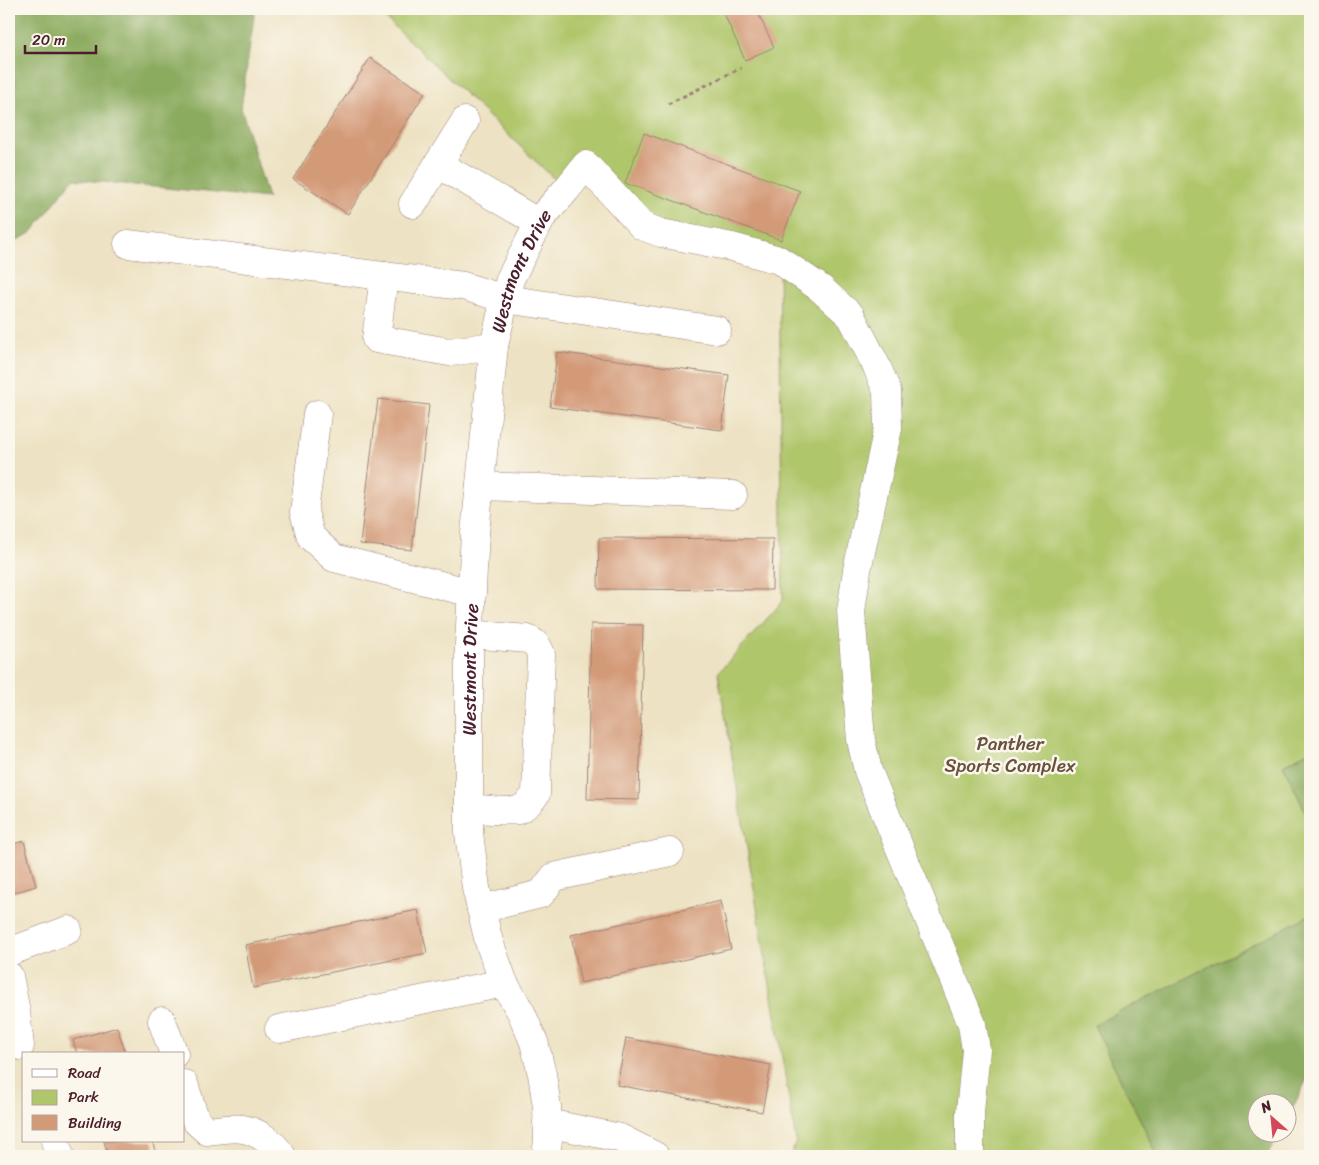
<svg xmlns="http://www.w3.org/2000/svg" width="1319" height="1165" font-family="Sriracha,sans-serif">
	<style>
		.green { fill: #afc66b; stroke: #7c724b }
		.forest { fill: #8bab5f; stroke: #6a6545 }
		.building { fill: #d39a78 }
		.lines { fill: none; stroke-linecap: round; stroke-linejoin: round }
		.minor-casing { stroke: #9c8077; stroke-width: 29 }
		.path { stroke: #9c8077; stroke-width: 3; stroke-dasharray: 4 4; stroke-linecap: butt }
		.minor { stroke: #fff; stroke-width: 28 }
		.labels { text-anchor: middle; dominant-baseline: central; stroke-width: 5; stroke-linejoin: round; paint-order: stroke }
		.street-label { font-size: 19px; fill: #4a1f2b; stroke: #fbf7ec }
		.park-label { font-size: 19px; fill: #68513e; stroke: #fbf7ec }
	</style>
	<rect width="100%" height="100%" fill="#fbf7ec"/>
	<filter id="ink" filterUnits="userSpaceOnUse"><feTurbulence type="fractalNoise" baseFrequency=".02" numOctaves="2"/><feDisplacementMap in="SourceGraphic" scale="10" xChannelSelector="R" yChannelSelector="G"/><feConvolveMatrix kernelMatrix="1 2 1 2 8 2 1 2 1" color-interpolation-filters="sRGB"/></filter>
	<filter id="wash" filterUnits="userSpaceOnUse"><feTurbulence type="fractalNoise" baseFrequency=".0096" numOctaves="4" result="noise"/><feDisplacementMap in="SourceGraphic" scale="20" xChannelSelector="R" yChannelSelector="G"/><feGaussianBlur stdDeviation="1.12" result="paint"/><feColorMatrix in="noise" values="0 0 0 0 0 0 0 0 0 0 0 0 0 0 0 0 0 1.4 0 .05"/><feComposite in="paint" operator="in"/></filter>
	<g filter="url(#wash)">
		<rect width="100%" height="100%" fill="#ede2c3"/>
		<!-- green -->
		<polygon class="green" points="376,9 1310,9 1310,751 1283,765 1310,821 1310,915 1094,1025 1158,1156 791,1156 796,1141 718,673 783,601 779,260 661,233 586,165 566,190"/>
		<!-- forest -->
		<g class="forest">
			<polygon points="9,9 255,9 241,108 268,198 73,179 32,232 9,245"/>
			<polygon points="1310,751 1310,821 1283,765"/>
			<polygon points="1310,915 1310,1073 1287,1119 1286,1102 1256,1102 1256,1132 1280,1133 1267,1156 1158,1156 1094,1025"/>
		</g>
		<g id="blocks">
			<!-- building -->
			<g class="building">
				<polygon points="722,9 756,9 774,47 745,60"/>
				<polygon points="370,58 425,93 348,214 293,179"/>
				<polygon points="644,133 800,191 781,240 625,183"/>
				<polygon points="557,352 729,375 722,430 550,407"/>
				<polygon points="378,399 429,405 412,550 360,544"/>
				<polygon points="599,538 773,539 772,590 598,589"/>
				<polygon points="591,624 643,625 639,800 587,799"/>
				<polygon points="24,841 36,886 9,894 9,845"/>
				<polygon points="721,901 731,949 581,983 571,935"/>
				<polygon points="418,910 427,953 253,988 245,945"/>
				<polygon points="117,1027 126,1054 77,1054 73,1040"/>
				<polygon points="626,1038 771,1065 762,1112 617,1085"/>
				<polygon points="104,1141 152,1141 157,1156 108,1156"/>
			</g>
		</g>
	</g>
	<g filter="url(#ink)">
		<use href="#blocks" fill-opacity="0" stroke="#9c8077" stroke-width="1"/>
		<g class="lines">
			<!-- minor casing -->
			<g class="minor-casing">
				<g id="minor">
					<polyline points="438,164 539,223"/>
					<polyline points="413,204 465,121"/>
					<polyline points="128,244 463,286 505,299 717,330"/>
					<polyline points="384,276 376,339 449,352 494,346"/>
					<polyline points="317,414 304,512 311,537 334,558 472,593"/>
					<polyline points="480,486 733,495"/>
					<path d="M469 808C479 809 511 812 518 810 526 807 532 800 536 794L541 654C538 646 535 642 527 639L470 634"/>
					<polyline points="481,909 541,894 554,877 670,852"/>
					<polyline points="9,952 68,930"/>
					<polyline points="9,976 16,1012 20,1046"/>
					<polyline points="162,1021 174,1054"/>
					<polyline points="279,1029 504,983"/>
					<path d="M184 1084 196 1121 207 1131C217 1130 234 1127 243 1129 259 1132 274 1143 282 1156"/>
					<polyline points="547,1123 620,1138 655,1156"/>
					<polyline points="55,1141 60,1156"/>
					<path id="s1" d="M546 1156 548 1140 547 1107 542 1074 534 1042 521 1012 504 983 489 942 476 888 469 833V644L475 533 494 346 502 311 510 279 542 217 566 190 586 165 642 226 661 233 732 247 779 260 820 288 851 316 877 367 887 391 888 428 857 570 851 611 861 740 868 771 972 1024 976 1050 970 1112V1156"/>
				</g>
			</g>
			<!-- path -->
			<polyline class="path" points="668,104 741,68"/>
			<!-- minor -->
			<use href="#minor" class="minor"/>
		</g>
	</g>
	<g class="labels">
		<!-- street labels -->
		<g class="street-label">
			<text stroke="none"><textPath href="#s1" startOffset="905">Westmont Drive</textPath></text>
			<text stroke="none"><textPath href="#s1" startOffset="500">Westmont Drive</textPath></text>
		</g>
		<!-- park labels -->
		<g class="park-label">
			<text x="1010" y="743">Panther<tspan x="1010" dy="22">Sports Complex</tspan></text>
		</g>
	</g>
	<!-- margin -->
	<rect width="1319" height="1165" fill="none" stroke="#fbf7ec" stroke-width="30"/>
	<!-- legend -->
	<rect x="22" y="1052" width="162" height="90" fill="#fbf7ec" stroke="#b4a19f"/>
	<rect x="32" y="1069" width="25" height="8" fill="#ffffff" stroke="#b4a19f"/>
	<text x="68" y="1078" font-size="15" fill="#4a1f2b">Road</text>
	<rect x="32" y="1090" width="25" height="15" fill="#afc66b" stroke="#b4a19f"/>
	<text x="68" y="1102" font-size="15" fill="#4a1f2b">Park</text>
	<rect x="32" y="1115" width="25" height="15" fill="#d39a78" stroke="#b4a19f"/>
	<text x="68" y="1128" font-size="15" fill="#4a1f2b">Building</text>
	<!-- north arrow -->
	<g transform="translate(1272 1118) rotate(333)"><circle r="24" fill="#fbf7ec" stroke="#b4a19f"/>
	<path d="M0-4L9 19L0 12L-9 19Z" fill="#d1495b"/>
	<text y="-8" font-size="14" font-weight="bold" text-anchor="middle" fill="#4a1f2b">N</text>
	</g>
	<!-- scale -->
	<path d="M25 45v8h71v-8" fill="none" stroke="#4a1f2b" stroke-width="2.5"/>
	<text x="32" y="45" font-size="15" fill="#4a1f2b" stroke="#fbf7ec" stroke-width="4" paint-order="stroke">20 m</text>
</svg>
